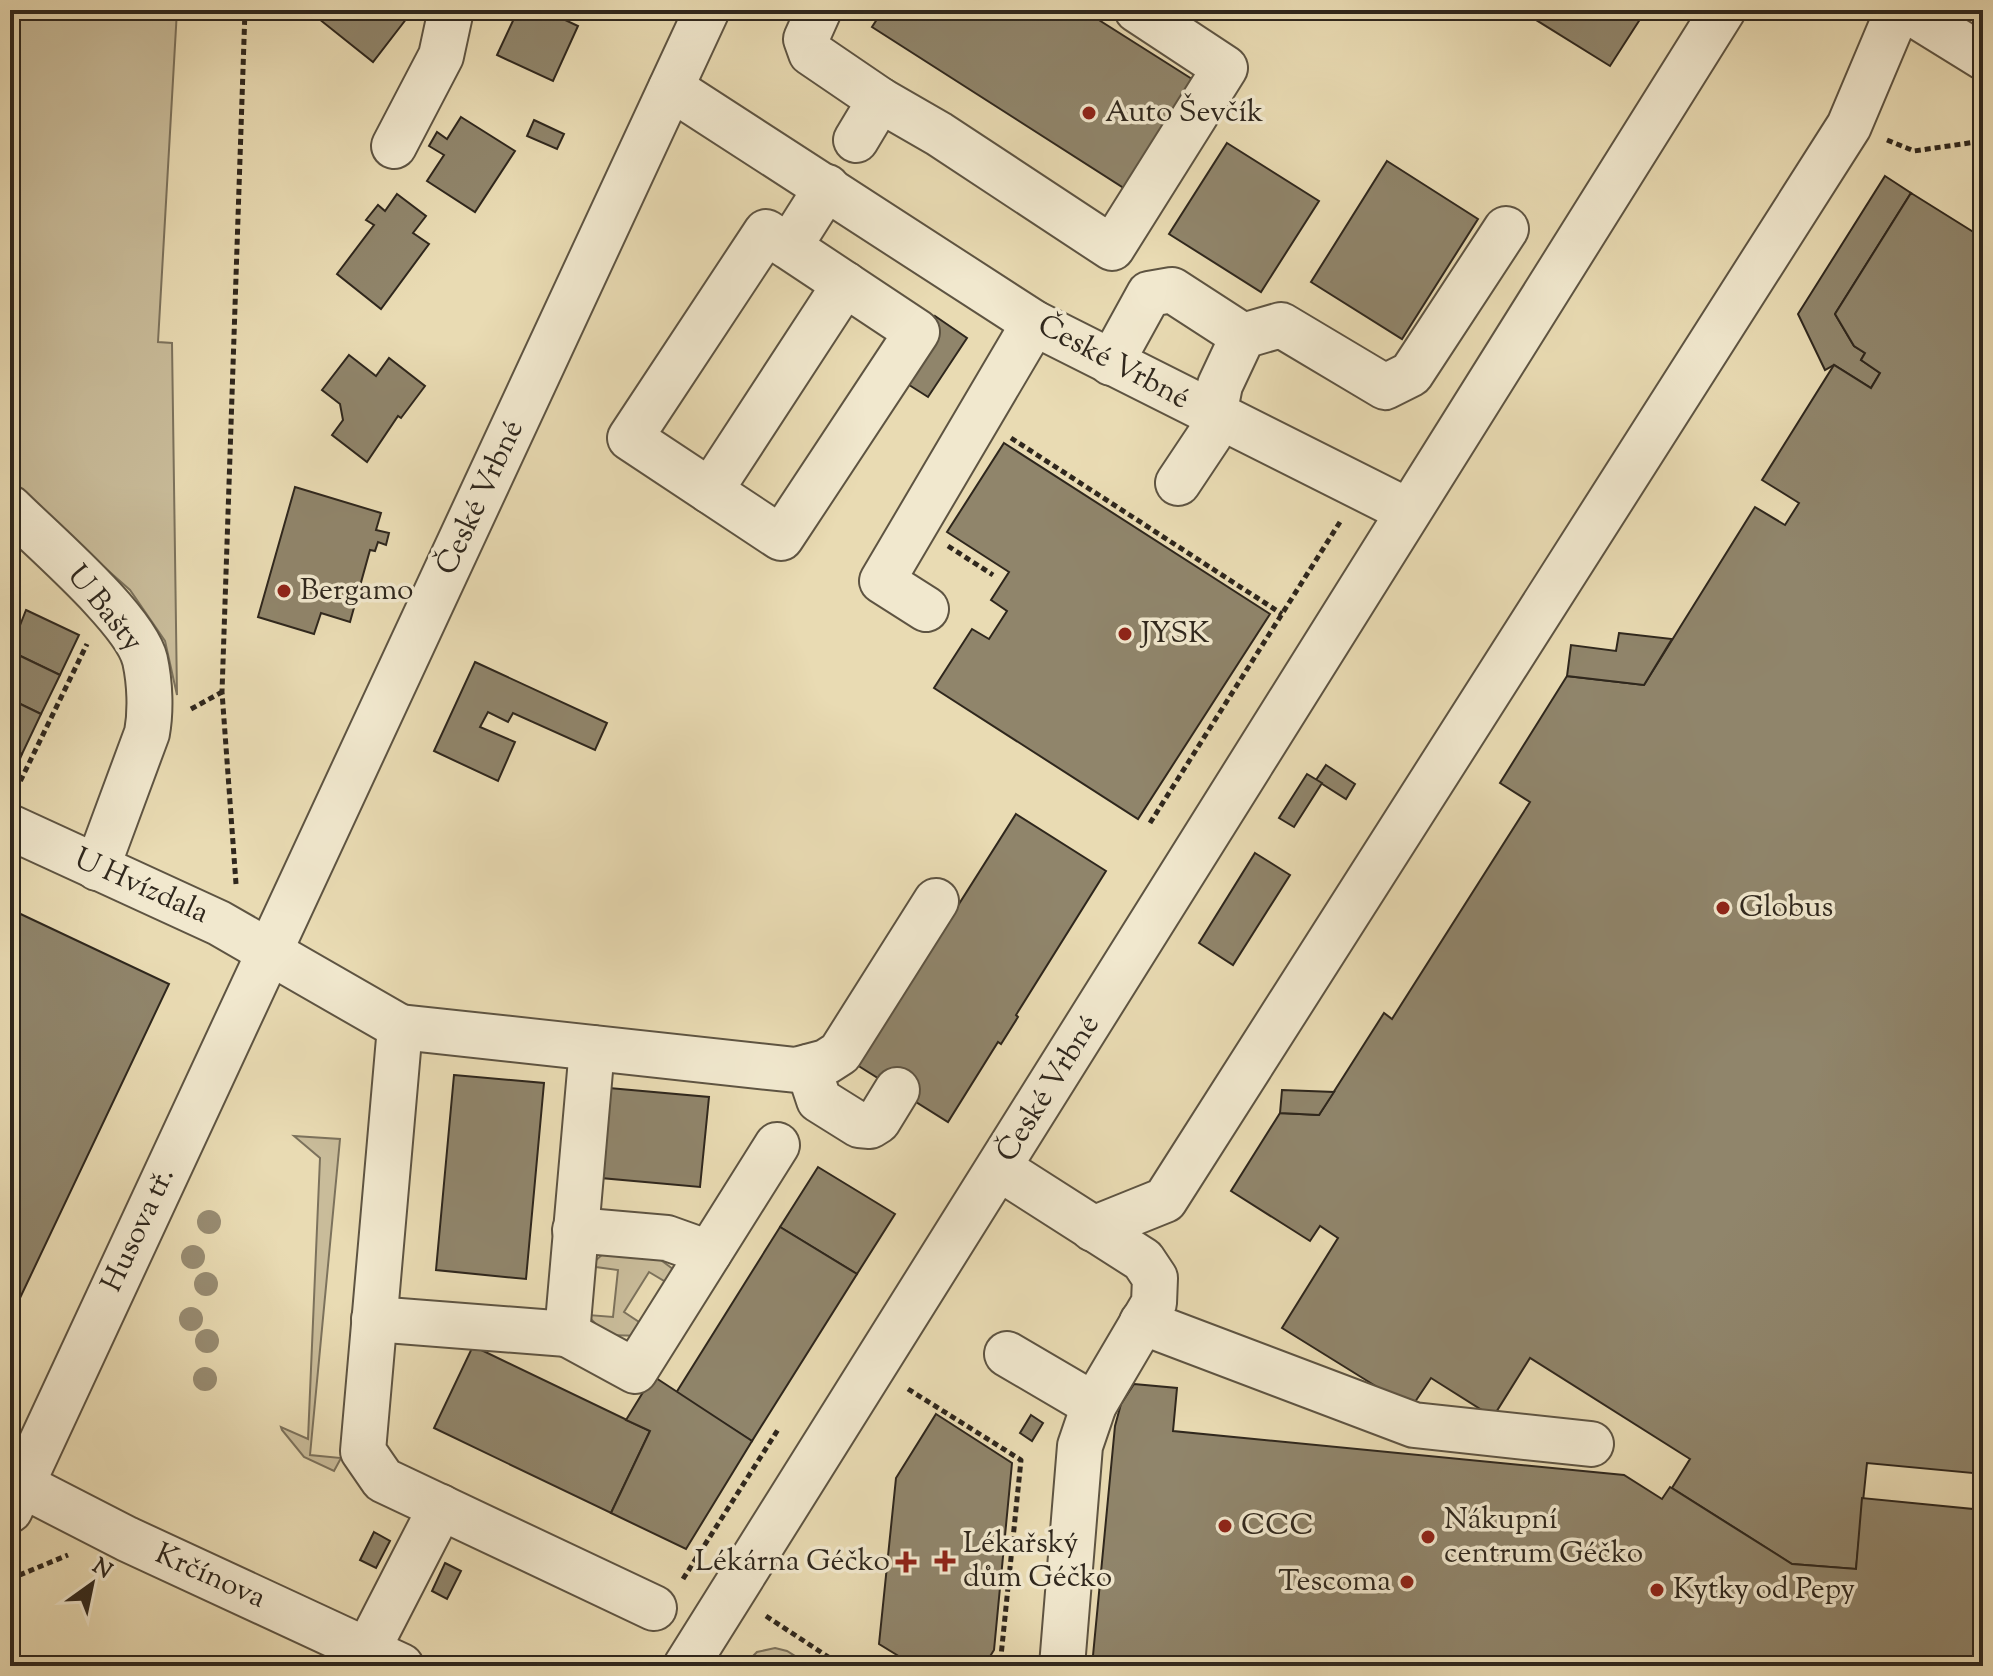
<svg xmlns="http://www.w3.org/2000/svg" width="1993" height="1676" font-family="'Sorts Mill Goudy',serif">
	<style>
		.green { fill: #c9bc9a; stroke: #7c725c; stroke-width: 2 }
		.building { fill: #90856b; stroke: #2f271d; stroke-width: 2 }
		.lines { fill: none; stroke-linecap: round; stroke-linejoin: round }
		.minor-casing { stroke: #5e5442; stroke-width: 48 }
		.path { stroke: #2f271d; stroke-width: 5; stroke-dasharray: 6 4; stroke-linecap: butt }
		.minor { stroke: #f1e8ce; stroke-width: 44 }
		.tree { fill: #988c72 }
		.poi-dot { fill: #8f2418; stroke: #f1e8ce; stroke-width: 3 }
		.labels { text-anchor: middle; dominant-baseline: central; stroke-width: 7; stroke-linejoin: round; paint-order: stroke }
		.poi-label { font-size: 30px; fill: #2f271d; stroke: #f1e8ce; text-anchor: start }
		.street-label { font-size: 30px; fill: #2f271d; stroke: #f1e8ce }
	</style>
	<rect width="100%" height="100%" fill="#e9dbb3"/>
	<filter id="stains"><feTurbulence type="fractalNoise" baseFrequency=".0025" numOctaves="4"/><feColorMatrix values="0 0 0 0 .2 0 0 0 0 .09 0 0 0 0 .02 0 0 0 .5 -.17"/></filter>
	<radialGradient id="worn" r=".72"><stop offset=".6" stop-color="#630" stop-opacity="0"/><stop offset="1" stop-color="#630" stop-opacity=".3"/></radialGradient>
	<!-- green -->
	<g class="green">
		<polygon points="10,10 177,10 158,342 172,343 177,695 165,641 130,590 10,484"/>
		<polygon points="294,1136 340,1139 310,1455 341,1458 334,1471 304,1457 282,1430 281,1427 308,1439 320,1158"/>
		<polygon points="605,1252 654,1255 681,1275 666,1282 649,1272 624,1312 648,1328 645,1336 606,1335 590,1318 589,1315 613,1317 618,1270 596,1267 593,1263"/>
		<polygon points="775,1648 787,1651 811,1666 743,1666 757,1652"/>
	</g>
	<!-- building -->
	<g class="building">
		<polygon points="327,10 397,10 407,18 373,62 319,19"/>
		<polygon points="518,10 544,10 578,26 553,81 497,55"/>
		<polygon points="883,10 1083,10 1192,79 1130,192 872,27"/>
		<polygon points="1520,10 1646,10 1610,66"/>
		<polygon points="461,117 515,151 475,212 427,181 444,155 429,146 437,132 447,139"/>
		<polygon points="534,120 564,134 557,149 527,136"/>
		<polygon points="1227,143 1319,201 1261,292 1169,234"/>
		<polygon points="1387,161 1478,219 1402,339 1311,282"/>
		<polygon points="1885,176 1911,193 1835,314 1854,346 1865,353 1861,360 1880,373 1871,388 1834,365 1825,370 1798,314"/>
		<polygon points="1911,193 1983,238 1983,1474 1867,1463 1856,1569 1792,1564 1672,1488 1690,1459 1530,1358 1493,1417 1431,1378 1411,1408 1282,1328 1338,1238 1320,1226 1310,1241 1231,1191 1280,1113 1319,1115 1384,1013 1392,1019 1530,802 1500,783 1567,676 1644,685 1755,507 1785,525 1799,503 1762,480 1834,365 1871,388 1880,373 1861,360 1865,353 1854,346 1835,314"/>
		<polygon points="397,194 426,216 413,233 429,244 381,309 337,274 374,225 366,220 378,205 385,211"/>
		<polygon points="935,316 967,338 928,397 895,376"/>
		<polygon points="349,355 376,376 389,358 425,386 401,418 398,416 367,462 332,435 343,420 340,404 322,390"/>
		<polygon points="1004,443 1270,614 1138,819 934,688 972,629 989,639 1007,611 991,600 1009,572 947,532"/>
		<polygon points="295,487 381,513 376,530 389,533 386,545 378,542 375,551 370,550 350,622 321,613 314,634 258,617"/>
		<polygon points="26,610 79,635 60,675 10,651"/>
		<polygon points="1619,633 1672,639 1644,685 1567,676 1571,645 1616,651"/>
		<polygon points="10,651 60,675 41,714 10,699"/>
		<polygon points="475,662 607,723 595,750 513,713 508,722 488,712 480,727 515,742 498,781 434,751"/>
		<polygon points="10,699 41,714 22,754 10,749"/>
		<polygon points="10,749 22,754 10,782"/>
		<polygon points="1326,765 1355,784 1346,799 1316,780"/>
		<polygon points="1307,774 1322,783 1294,827 1279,818"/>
		<polygon points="1016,814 1106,871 1016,1015 1018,1017 1001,1044 998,1042 948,1122 857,1065"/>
		<polygon points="1255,853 1290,875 1233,965 1199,943"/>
		<polygon points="10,909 169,984 10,1319"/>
		<polygon points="454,1075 544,1083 526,1279 436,1270"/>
		<polygon points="609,1088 709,1097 700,1187 601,1178"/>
		<polygon points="1282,1090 1334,1092 1319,1115 1280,1113"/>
		<polygon points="818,1167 895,1214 857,1274 780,1227"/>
		<polygon points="780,1227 857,1274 752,1441 676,1393"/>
		<polygon points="473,1346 650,1431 611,1513 434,1428"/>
		<polygon points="653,1376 752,1441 686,1549 611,1513 650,1431 626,1420"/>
		<polygon points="1134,1384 1177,1388 1173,1431 1624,1475 1662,1499 1670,1487 1792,1564 1856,1569 1862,1498 1983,1510 1983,1666 1092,1666 1115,1426 1121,1404"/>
		<polygon points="936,1414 1012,1463 994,1650 984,1666 915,1666 879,1644 896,1478"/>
		<polygon points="1031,1415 1043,1423 1032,1441 1020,1433"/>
		<polygon points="374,1532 390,1541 376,1568 360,1560"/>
		<polygon points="445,1563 461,1571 447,1599 432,1591"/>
	</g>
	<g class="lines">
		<!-- minor casing -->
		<g class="minor-casing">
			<g id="minor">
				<polyline points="819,10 806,39 811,53 880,100 856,140"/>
				<polyline points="1907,10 1983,57"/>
				<polyline points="671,88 1034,323 1408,511"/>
				<polyline points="880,100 939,134 1112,248 1225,68 1137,10"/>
				<polyline points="394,146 441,56 451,10"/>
				<polyline points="789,247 917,332 781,538 630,438 766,232 789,247 827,187"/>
				<polyline points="1111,363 1149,294 1172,290 1243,336"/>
				<polyline points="1178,483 1210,435 1220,385 1243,336 1281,325 1385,387 1411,374 1506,229"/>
				<polyline points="710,491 845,284"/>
				<path d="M10 508C42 540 135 619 145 660 150 683 151 711 147 733L97 868"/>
				<polyline points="926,609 882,581 1034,323"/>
				<polyline points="10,827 219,923 400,1027 363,1451 383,1480 654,1608"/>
				<polyline points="400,1027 796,1070 826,1062 840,1053 936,901"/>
				<polyline points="592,1048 567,1334 635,1371 777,1145"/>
				<polyline points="808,1067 819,1100 859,1125 870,1126 878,1121 897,1090"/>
				<polyline points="999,1168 1143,1260 1155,1278 1154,1303 1094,1405 1080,1446 1062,1666"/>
				<polyline points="1093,1229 1165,1200 1849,126 1898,10"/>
				<polyline points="575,1230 667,1238 709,1253"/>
				<polyline points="374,1319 567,1334"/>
				<polyline points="1142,1322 1414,1425 1591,1444"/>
				<polyline points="1007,1354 1094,1405"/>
				<polyline points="22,1485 127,1539 401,1666"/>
				<polyline points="10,1510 707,10"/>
				<polyline points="368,1649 441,1507"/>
				<polyline points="686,1666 1723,10"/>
			</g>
		</g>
		<!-- path -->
		<g class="path">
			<polyline points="1887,140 1914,151 1983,141"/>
			<polyline points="1011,438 1282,614"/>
			<polyline points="948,546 993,575"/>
			<polyline points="191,709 222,692"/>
			<polyline points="16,790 87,644"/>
			<polyline points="1150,823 1340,522"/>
			<polyline points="236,884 222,692 245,10"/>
			<polyline points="908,1389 1021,1460 1000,1666"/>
			<polyline points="10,1579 68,1555"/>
			<polyline points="683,1579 779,1428"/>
			<polyline points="766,1616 842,1666"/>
		</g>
		<!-- minor -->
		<use href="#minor" class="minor"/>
	</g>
	<!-- trees -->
	<g class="tree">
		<circle cx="209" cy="1222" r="12"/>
		<circle cx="193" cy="1257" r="12"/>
		<circle cx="206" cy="1284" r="12"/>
		<circle cx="191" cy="1319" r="12"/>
		<circle cx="207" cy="1341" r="12"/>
		<circle cx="205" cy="1379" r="12"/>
	</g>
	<!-- markers -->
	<g class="poi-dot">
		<circle cx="1089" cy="113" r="8"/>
		<circle cx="284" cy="591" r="8"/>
		<circle cx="1125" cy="634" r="8"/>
		<circle cx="1723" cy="908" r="8"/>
		<circle cx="1225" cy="1526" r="8"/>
		<circle cx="1428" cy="1537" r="8"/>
		<path d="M941 1549h8v8h8v8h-8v8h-8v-8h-8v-8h8z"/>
		<path d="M902 1550h8v8h8v8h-8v8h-8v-8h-8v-8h8z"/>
		<circle cx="1407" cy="1582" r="8"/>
		<circle cx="1657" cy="1590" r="8"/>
	</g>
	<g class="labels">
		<!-- poi labels -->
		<g class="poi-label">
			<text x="1105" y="113">Auto Ševčík</text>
			<text x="300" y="591">Bergamo</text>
			<text x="1141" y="634">JYSK</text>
			<text x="1739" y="908">Globus</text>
			<text x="1444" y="1520">Nákupní<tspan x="1444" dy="34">centrum Géčko</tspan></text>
			<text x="1241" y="1526">CCC</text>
			<text x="963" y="1544">Lékařský<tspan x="963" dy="34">dům Géčko</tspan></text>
			<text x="890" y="1562" text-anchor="end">Lékárna Géčko</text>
			<text x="1391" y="1582" text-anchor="end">Tescoma</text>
			<text x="1673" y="1590">Kytky od Pepy</text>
		</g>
		<!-- street labels -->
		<g class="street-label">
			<text transform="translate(1113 363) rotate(28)">České Vrbné</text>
			<text transform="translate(481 498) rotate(-65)">České Vrbné</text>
			<text transform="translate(104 609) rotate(51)">U Bašty</text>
			<text transform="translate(141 887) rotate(24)">U Hvízdala</text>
			<text transform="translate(1049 1089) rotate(-58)">České Vrbné</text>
			<text transform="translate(139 1230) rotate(-65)">Husova tř.</text>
			<text transform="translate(210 1577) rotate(24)">Krčínova</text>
		</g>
	</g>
	<!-- margin -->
	<rect width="1993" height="1676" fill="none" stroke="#e9dbb3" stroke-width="40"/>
	<rect x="12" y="12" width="1969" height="1652" fill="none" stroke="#2f271d" stroke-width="4"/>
	<rect x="20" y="20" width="1953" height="1636" fill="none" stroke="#2f271d" stroke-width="2"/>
	<!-- north arrow -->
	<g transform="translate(92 1584) rotate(33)" stroke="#f1e8ce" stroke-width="6" paint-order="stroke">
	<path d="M0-6L14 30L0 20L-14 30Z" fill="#2f271d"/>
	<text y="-12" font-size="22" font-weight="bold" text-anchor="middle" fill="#2f271d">N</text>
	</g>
	<rect width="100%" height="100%" filter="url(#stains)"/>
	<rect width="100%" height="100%" fill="url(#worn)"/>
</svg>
